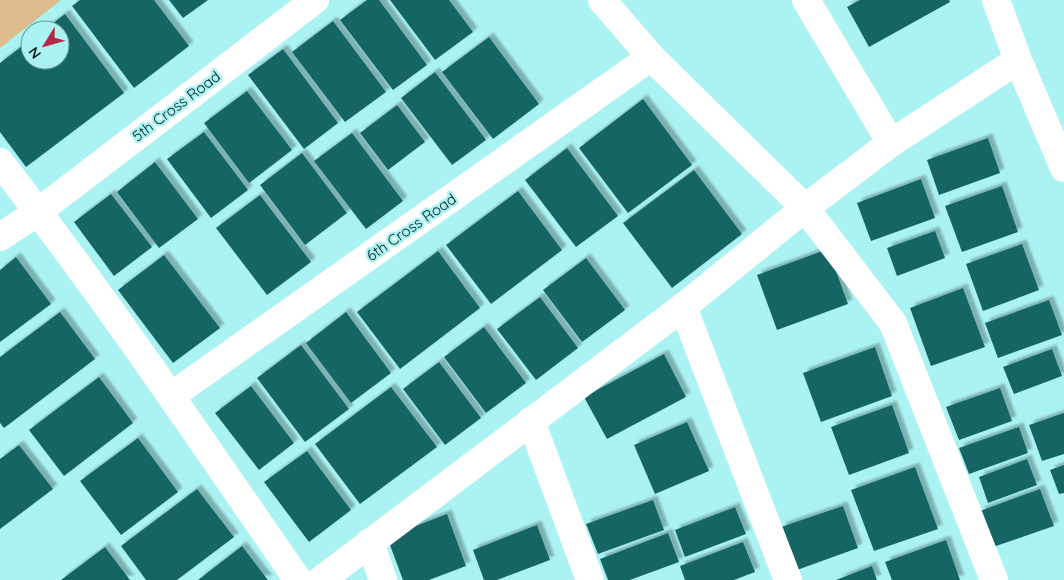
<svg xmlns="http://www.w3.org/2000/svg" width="1064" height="580" font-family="Quicksand,sans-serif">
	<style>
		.green { fill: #dfbc8e }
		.building { fill: #186565; filter: url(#shadow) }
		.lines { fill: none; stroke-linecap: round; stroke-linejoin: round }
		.minor { stroke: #fff; stroke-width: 28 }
		.tertiary { stroke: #fff; stroke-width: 28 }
		.labels { text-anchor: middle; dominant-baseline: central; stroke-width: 5; stroke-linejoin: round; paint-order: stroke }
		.street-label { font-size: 15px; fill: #001b1b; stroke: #abf3f2 }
	</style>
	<defs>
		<filter id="shadow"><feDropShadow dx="4.5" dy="-4.5" stdDeviation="1" flood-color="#0004"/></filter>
	</defs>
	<rect width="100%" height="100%" fill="#abf3f2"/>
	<!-- green -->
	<polygon class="green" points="0,0 61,0 0,48"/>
	<!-- building -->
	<g class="building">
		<polygon points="80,0 154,0 189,46 134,88 72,6"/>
		<polygon points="169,0 208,0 183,18"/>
		<polygon points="367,0 379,0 427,65 393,90 340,20"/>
		<polygon points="390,0 449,0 473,32 435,60"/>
		<polygon points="860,0 949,0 950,2 869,47 847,7"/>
		<polygon points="65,14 124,93 26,167 0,132 0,63 30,40 30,60 60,60 60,30 44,30"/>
		<polygon points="333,21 386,92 345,122 292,52"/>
		<polygon points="489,37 539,104 493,139 442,72"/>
		<polygon points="283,49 338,123 304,149 248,75"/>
		<polygon points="435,72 486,140 452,165 401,98"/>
		<polygon points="247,91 292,150 249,183 204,123"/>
		<polygon points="643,99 692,165 628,213 579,148"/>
		<polygon points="397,105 425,142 388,170 360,133"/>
		<polygon points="204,132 248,190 211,218 167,159"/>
		<polygon points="352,133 403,201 366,229 314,161"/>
		<polygon points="988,138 1000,173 939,195 927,160"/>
		<polygon points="567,148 618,216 576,247 525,180"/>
		<polygon points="302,153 347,213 305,245 260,185"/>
		<polygon points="155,162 198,219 159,248 117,192"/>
		<polygon points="694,170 742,234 672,288 623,223"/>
		<polygon points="921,179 935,218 871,241 857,203"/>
		<polygon points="1002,186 1018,232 962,252 945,206"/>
		<polygon points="518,191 562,250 491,304 446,245"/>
		<polygon points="111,194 152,247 114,276 74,222"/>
		<polygon points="260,195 311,262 267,295 216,228"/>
		<polygon points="935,231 945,258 897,276 887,248"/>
		<polygon points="1022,244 1039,290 983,311 966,264"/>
		<polygon points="828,249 848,304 777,330 757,275"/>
		<polygon points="438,251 480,308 400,369 357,312"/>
		<polygon points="164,255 220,328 173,363 118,290"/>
		<polygon points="16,257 51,304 0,342 0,270"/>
		<polygon points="586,258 625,310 582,342 543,290"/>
		<polygon points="963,288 985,347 931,366 910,308"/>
		<polygon points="540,297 578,348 536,380 497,329"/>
		<polygon points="1049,300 1062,335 998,358 985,323"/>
		<polygon points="60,312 95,359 4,428 0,423 0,357"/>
		<polygon points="346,312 391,373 351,403 306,343"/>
		<polygon points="484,327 526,383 486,413 444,357"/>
		<polygon points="301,345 349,409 305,442 257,378"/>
		<polygon points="875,347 892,396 821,422 803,373"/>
		<polygon points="1052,349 1062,376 1014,394 1003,367"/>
		<polygon points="664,354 686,397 607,439 584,397"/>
		<polygon points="439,362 481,418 445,445 403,389"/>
		<polygon points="99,377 133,423 64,476 29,430"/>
		<polygon points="251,386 294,443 259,470 215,413"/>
		<polygon points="391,387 437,447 360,504 315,444"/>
		<polygon points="1000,388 1012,421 959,440 946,407"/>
		<polygon points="892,405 909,453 849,475 831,427"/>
		<polygon points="1064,413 1064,454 1042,461 1029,425"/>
		<polygon points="687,422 709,471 655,494 634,445"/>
		<polygon points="1019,427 1028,453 969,474 959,448"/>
		<polygon points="138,438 178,492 121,535 80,481"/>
		<polygon points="19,445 53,489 0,529 0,459"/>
		<polygon points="307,451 351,510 309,542 264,482"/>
		<polygon points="1027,459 1037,485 988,503 979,477"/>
		<polygon points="1064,465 1064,493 1059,494 1050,470"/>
		<polygon points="915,467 938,529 874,551 851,490"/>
		<polygon points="197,489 234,537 177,580 146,580 121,546"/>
		<polygon points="1040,489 1054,526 993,547 980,511"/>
		<polygon points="653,500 664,530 598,554 586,524"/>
		<polygon points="843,506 858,548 797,570 781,527"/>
		<polygon points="735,507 746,534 685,557 675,530"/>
		<polygon points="447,514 466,566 429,580 403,580 387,537"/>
		<polygon points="537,525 550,560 497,580 484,580 473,550"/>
		<polygon points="668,533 679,562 630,580 608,580 600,559"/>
		<polygon points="946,540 960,580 892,580 885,562"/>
		<polygon points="743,542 755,572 734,580 685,580 680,566"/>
		<polygon points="242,546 268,580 198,580"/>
		<polygon points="105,547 130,580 61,580"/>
		<polygon points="872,566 877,580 836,580"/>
	</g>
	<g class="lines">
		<!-- minor -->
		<g class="minor">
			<polyline points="806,0 891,143"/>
			<polyline points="996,0 1018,60"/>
			<path d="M0 162C105 297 201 440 298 580"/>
			<polyline points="0,237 38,212 315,0"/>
			<polyline points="683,307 788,580"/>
			<polyline points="171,396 651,57"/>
			<polyline points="531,421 590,580"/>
			<polyline points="370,542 383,580"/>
			<polyline points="321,580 683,307 805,208 893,323 994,580"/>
		</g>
		<!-- tertiary -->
		<polyline class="tertiary" points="602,0 651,57 805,208 891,143 1018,60 1064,168"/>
	</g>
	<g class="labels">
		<!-- street labels -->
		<g class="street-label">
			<text transform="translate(176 106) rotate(-37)">5th Cross Road</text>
			<text transform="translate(411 227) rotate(-35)">6th Cross Road</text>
		</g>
	</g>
	<!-- north arrow -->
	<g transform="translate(45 45) rotate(233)"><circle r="24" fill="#abf3f2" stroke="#679d9c"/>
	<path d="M0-4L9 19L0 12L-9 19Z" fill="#b82645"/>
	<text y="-8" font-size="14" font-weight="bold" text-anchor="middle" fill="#001b1b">N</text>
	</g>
</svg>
